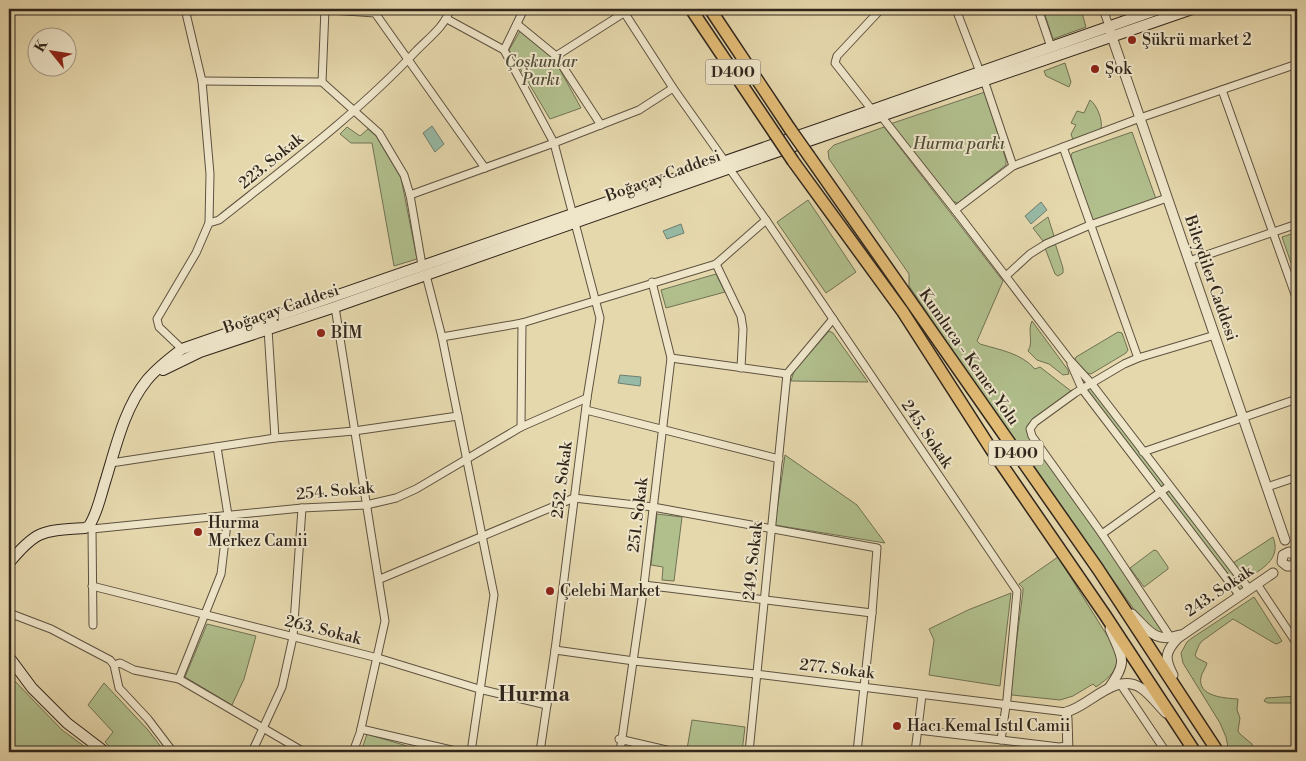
<svg xmlns="http://www.w3.org/2000/svg" width="1306" height="761" font-family="'Libre Bodoni',serif">
	<style>
		.green { fill: #b1bf8d; stroke: #707254 }
		.water { fill: #97baa6; stroke: #6e7f6f }
		.lines { fill: none; stroke-linecap: round; stroke-linejoin: round }
		.minor-casing { stroke: #5e5240; stroke-width: 9 }
		.tertiary-casing { stroke: #5e5240; stroke-width: 11 }
		.secondary-casing { stroke: #30261c; stroke-width: 12 }
		.trunk-casing { stroke: #30261c; stroke-width: 14 }
		.minor { stroke: #efe6ca; stroke-width: 7 }
		.tertiary { stroke: #efe6ca; stroke-width: 9 }
		.secondary { stroke: #efe6ca; stroke-width: 10 }
		.trunk { stroke: #e3bc76; stroke-width: 11 }
		.trunk-bridge-casing { stroke: #30261c; stroke-width: 14; stroke-linecap: butt }
		.trunk-bridge { stroke: #e3bc76; stroke-width: 11 }
		.poi-dot { fill: #8f2418; stroke: #efe6ca; stroke-width: 2 }
		.labels { text-anchor: middle; dominant-baseline: central; stroke-width: 4; stroke-linejoin: round; paint-order: stroke }
		.shield { fill: #efe6ca; stroke: #696050; stroke-width: 1 }
		.shield-label { font-size: 15px; font-weight: bold; fill: #30261c }
		.poi-label { font-size: 16px; fill: #30261c; stroke: #efe6ca; text-anchor: start }
		.park-label { font-size: 16px; font-style: italic; fill: #504c38; stroke: #efe6ca }
		.street-label { font-size: 16px; fill: #30261c; stroke: #efe6ca }
		.district-label { font-size: 21px; font-weight: bold; fill: #30261c; stroke: #efe6ca }
	</style>
	<rect width="100%" height="100%" fill="#e6d8ad"/>
	<filter id="stains"><feTurbulence type="fractalNoise" baseFrequency=".004" numOctaves="4"/><feColorMatrix values="0 0 0 0 .2 0 0 0 0 .09 0 0 0 0 .02 0 0 0 .5 -.17"/></filter>
	<radialGradient id="worn" r=".72"><stop offset=".6" stop-color="#630" stop-opacity="0"/><stop offset="1" stop-color="#630" stop-opacity=".3"/></radialGradient>
	<!-- green -->
	<g class="green">
		<polygon points="1043,9 1093,9 1082,13 1086,27 1053,39"/>
		<polygon points="520,31 553,57 581,108 550,119 509,50"/>
		<polygon points="1065,63 1071,82 1069,87 1046,76 1044,71"/>
		<polygon points="985,92 1006,160 1006,165 958,203 952,201 890,124"/>
		<path d="M1090 100C1097 105 1103 120 1101 129L1073 140 1071 134 1076 125 1071 123 1077 111 1084 113Z"/>
		<polygon points="347,127 360,136 368,129 376,136 401,178 417,259 394,266 372,143 351,143 340,134"/>
		<path d="M884 127 1003 281 977 341 980 344C1000 350 1021 353 1035 369L1040 367 1071 391 1030 422 1027 426V432L1164 631 1165 632 1162 635 1143 622 997 417 909 286V274L829 159 828 151 834 145Z"/>
		<polygon points="1132,132 1156,199 1092,222 1071,156 1072,153"/>
		<polygon points="808,200 856,272 826,293 777,222"/>
		<polygon points="1048,217 1054,236 1043,241 1033,228"/>
		<polygon points="1294,233 1297,243 1297,260 1291,263 1282,237"/>
		<polygon points="1055,243 1063,268 1063,273 1058,276 1055,274 1045,248"/>
		<polygon points="716,274 725,292 666,308 661,290"/>
		<path d="M1032 321 1068 370 1069 374 1063 375 1049 364 1037 360 1028 351C1034 342 1027 331 1032 321Z"/>
		<polygon points="829,331 833,333 868,382 791,381 794,371"/>
		<polygon points="1118,332 1122,333 1128,350 1126,353 1091,374 1087,373 1075,360 1076,357"/>
		<polygon points="1090,386 1166,485 1161,489 1084,389"/>
		<polygon points="785,455 857,505 885,543 775,525"/>
		<polygon points="1169,489 1246,589 1240,593 1164,493"/>
		<polygon points="657,514 682,517 674,581 662,580 663,567 651,565"/>
		<path d="M1273 537C1282 560 1261 569 1245 580L1233 563Z"/>
		<polygon points="1154,550 1157,551 1168,567 1168,569 1144,587 1130,568"/>
		<path d="M1058 557 1113 645C1124 665 1112 676 1096 687L1093 684 1073 696 1060 700 1012 695 1010 693 1023 591V588L1019 584Z"/>
		<polygon points="1011,593 1000,686 929,675 934,640 929,629 968,610"/>
		<path d="M1254 597 1282 641 1277 644 1274 643 1233 619 1202 641 1199 645 1195 655 1197 658 1207 663C1206 668 1202 672 1201 677 1197 697 1225 698 1238 699L1237 710 1240 718 1238 731 1240 734 1252 744 1254 752H1229L1226 737 1220 723 1183 663 1181 653 1187 642 1192 638Z"/>
		<polygon points="207,624 256,636 244,679 232,705 185,677"/>
		<polygon points="9,675 62,730 92,752 9,752"/>
		<polygon points="104,683 148,730 165,752 115,752 105,742 113,732 88,705"/>
		<polygon points="1297,696 1297,703 1268,703 1264,701 1266,698"/>
		<polygon points="692,720 745,727 742,752 713,752 687,749"/>
		<polygon points="367,734 407,746 405,752 361,752"/>
	</g>
	<!-- water -->
	<g class="water">
		<polygon points="432,126 444,144 435,152 423,133"/>
		<polygon points="1041,202 1047,210 1031,224 1025,216"/>
		<polygon points="681,224 684,233 667,239 663,231"/>
		<polygon points="620,375 641,377 640,386 618,383"/>
	</g>
	<g class="lines">
		<!-- minor casing -->
		<g class="minor-casing">
			<g id="minor">
				<polyline points="185,9 202,81 210,174 209,223"/>
				<polyline points="316,9 375,13 485,168"/>
				<polyline points="622,9 673,88 724,160"/>
				<polyline points="953,9 957,12 980,72"/>
				<polyline points="1038,9 1051,47"/>
				<polyline points="1103,9 1109,26"/>
				<polyline points="1293,9 1297,20"/>
				<polyline points="186,11 221,9"/>
				<polyline points="447,19 504,50 554,143 600,318 587,398 555,650 540,752"/>
				<polyline points="517,24 556,56 601,125"/>
				<polyline points="504,50 524,9"/>
				<polyline points="556,56 630,9"/>
				<polyline points="984,80 1013,166"/>
				<polyline points="202,81 322,82 379,133 404,175 410,195 422,265"/>
				<polyline points="322,82 325,9"/>
				<polyline points="1222,90 1297,300"/>
				<polyline points="872,110 835,63 837,56 881,9"/>
				<polyline points="881,116 955,210 1069,359 1091,383 1249,589"/>
				<polyline points="1063,147 1138,358"/>
				<polyline points="729,168 766,220 1017,591 1007,699 1001,740"/>
				<polyline points="410,195 554,143 639,110 673,88"/>
				<polyline points="955,210 1013,166 1140,118 1297,64"/>
				<polyline points="1189,261 1297,224"/>
				<polyline points="716,264 741,316 743,329 741,368"/>
				<polyline points="426,275 442,337 494,595 471,752"/>
				<polyline points="1006,276 1030,254 1046,244 1090,225 1167,198"/>
				<polyline points="335,307 385,621 360,733 353,752"/>
				<polyline points="268,329 275,438"/>
				<polyline points="442,337 522,323 716,264 766,220"/>
				<path d="M182 349 159 327 157 319 196 253 209 223 219 220C287 166 358 113 417 50 430 37 445 26 450 9"/>
				<polyline points="671,358 787,374 833,319"/>
				<polyline points="1071,364 1082,389 1240,596"/>
				<polyline points="586,410 779,459"/>
				<polyline points="521,427 522,323"/>
				<polyline points="1143,452 1297,399"/>
				<polyline points="111,463 275,438 354,431 458,416"/>
				<polyline points="1267,487 1297,477"/>
				<polyline points="92,529 302,508 366,505 396,498 416,489 521,427 587,398"/>
				<polyline points="92,529 93,625"/>
				<polyline points="1102,534 1169,486"/>
				<polyline points="380,579 574,498 653,507 877,548 872,613 857,752"/>
				<polyline points="1257,584 1297,644"/>
				<polyline points="644,585 872,613"/>
				<polyline points="92,586 378,658 479,689 547,705"/>
				<polyline points="9,613 51,629 110,660 114,665 119,688 148,719 173,752"/>
				<polyline points="1171,638 1102,534 1032,436 1030,429 1035,422 1075,393 1124,364 1138,358 1215,335"/>
				<polyline points="555,650 634,661 756,674 1066,712"/>
				<polyline points="114,665 120,663 134,670 179,679 304,752"/>
				<polyline points="179,679 221,574 228,515 217,447"/>
				<polyline points="1121,685 1166,752"/>
				<polyline points="361,729 460,752"/>
				<polyline points="918,730 1059,747 1068,746"/>
				<polyline points="619,739 675,752"/>
				<polyline points="252,752 282,687 293,637 302,508"/>
				<polyline points="620,752 644,585 671,358 652,282"/>
				<polyline points="749,752 787,374"/>
				<polyline points="915,752 922,695"/>
			</g>
		</g>
		<!-- tertiary casing -->
		<g class="tertiary-casing">
			<g id="tertiary">
				<polyline points="1110,31 1285,540"/>
				<path d="M1296 558 1295 563 1292 566H1287L1282 562 1283 555 1289 552C1294 553 1295 556 1297 560"/>
				<path d="M1132 614C1148 629 1154 644 1180 635"/>
				<path d="M1173 675C1164 658 1165 652 1178 638L1273 573"/>
				<path d="M1109 688C1129 660 1122 658 1110 629"/>
				<path d="M1068 752 1067 719 1066 712C1089 707 1115 671 1141 688 1150 694 1158 705 1166 713"/>
			</g>
		</g>
		<!-- secondary casing -->
		<g class="secondary-casing">
			<g id="secondary">
				<polyline points="163,370 200,352 335,307 736,166 1192,9"/>
				<path d="M9 563C37 529 43 531 85 528L89 526C98 512 101 494 106 479 116 446 125 407 147 380 157 368 170 358 182 349L821 128 1159 9"/>
				<polyline points="9,657 32,688 67,723 105,752"/>
			</g>
		</g>
		<!-- trunk casing -->
		<g class="trunk-casing">
			<g id="trunk">
				<polyline points="691,9 775,134"/>
				<polyline points="710,9 790,129"/>
				<polyline points="809,156 1098,569 1218,752"/>
				<polyline points="793,161 903,312 991,449 1105,615 1195,752"/>
			</g>
		</g>
		<!-- minor -->
		<use href="#minor" class="minor"/>
		<!-- tertiary -->
		<use href="#tertiary" class="tertiary"/>
		<!-- secondary -->
		<use href="#secondary" class="secondary"/>
		<!-- trunk -->
		<use href="#trunk" class="trunk"/>
		<!-- trunk-bridge casing -->
		<g class="trunk-bridge-casing">
			<g id="trunk-bridge">
				<polyline points="790,129 809,156"/>
				<polyline points="775,134 793,161"/>
			</g>
		</g>
		<!-- trunk-bridge -->
		<use href="#trunk-bridge" class="trunk-bridge"/>
	</g>
	<!-- markers -->
	<g class="poi-dot">
		<circle cx="1132" cy="40" r="5"/>
		<circle cx="1095" cy="69" r="5"/>
		<circle cx="321" cy="333" r="5"/>
		<circle cx="198" cy="532" r="5"/>
		<circle cx="550" cy="591" r="5"/>
		<circle cx="897" cy="726" r="5"/>
	</g>
	<g class="labels">
		<!-- shield labels -->
		<g class="shield">
			<rect x="705.5" y="59.5" width="55" height="25" rx="4"/>
			<rect x="988.5" y="440.5" width="55" height="25" rx="4"/>
		</g>
		<g class="shield-label">
			<text x="733" y="72">D400</text>
			<text x="1016" y="453">D400</text>
		</g>
		<!-- poi labels -->
		<g class="poi-label">
			<text x="1142" y="40">Şükrü market 2</text>
			<text x="1105" y="69">Şok</text>
			<text x="331" y="333">BİM</text>
			<text x="208" y="523">Hurma<tspan x="208" dy="18">Merkez Camii</tspan></text>
			<text x="560" y="591">Çelebi Market</text>
			<text x="907" y="726">Hacı Kemal Istıl Camii</text>
		</g>
		<!-- park labels -->
		<g class="park-label">
			<text x="541" y="62">Çoşkunlar<tspan x="541" dy="18">Parkı</tspan></text>
			<text x="959" y="144">Hurma parkı</text>
		</g>
		<!-- street labels -->
		<g class="street-label">
			<text transform="translate(271 161) rotate(-39)">223. Sokak</text>
			<text transform="translate(663 176) rotate(-20)">Boğaçay Caddesi</text>
			<text transform="translate(1211 278) rotate(71)">Bileydiler Caddesi</text>
			<text transform="translate(281 309) rotate(-19)">Boğaçay Caddesi</text>
			<text transform="translate(969 357) rotate(55)">Kumluca - Kemer Yolu</text>
			<text transform="translate(927 434) rotate(56)">245. Sokak</text>
			<text transform="translate(562 480) rotate(-83)">252. Sokak</text>
			<text transform="translate(335 491) rotate(-5)">254. Sokak</text>
			<text transform="translate(638 515) rotate(-83)">251. Sokak</text>
			<text transform="translate(753 561) rotate(-84)">249. Sokak</text>
			<text transform="translate(1219 591) rotate(-34)">243. Sokak</text>
			<text transform="translate(323 630) rotate(14)">263. Sokak</text>
			<text transform="translate(837 669) rotate(7)">277. Sokak</text>
		</g>
		<!-- district labels -->
		<g class="district-label">
			<text x="534" y="695">Hurma</text>
		</g>
	</g>
	<!-- margin -->
	<rect width="1306" height="761" fill="none" stroke="#e6d8ad" stroke-width="30"/>
	<rect x="10" y="10" width="1286" height="741" fill="none" stroke="#30261c" stroke-width="2.5"/>
	<rect x="15" y="15" width="1276" height="731" fill="none" stroke="#30261c"/>
	<!-- north arrow -->
	<g transform="translate(52 52) rotate(300)"><circle r="24" fill="#efe6ca" stroke="#a39984"/>
	<path d="M0-4L9 19L0 12L-9 19Z" fill="#8f2418"/>
	<text y="-8" font-size="14" font-weight="bold" text-anchor="middle" fill="#30261c">K</text>
	</g>
	<rect width="100%" height="100%" filter="url(#stains)"/>
	<rect width="100%" height="100%" fill="url(#worn)"/>
</svg>
